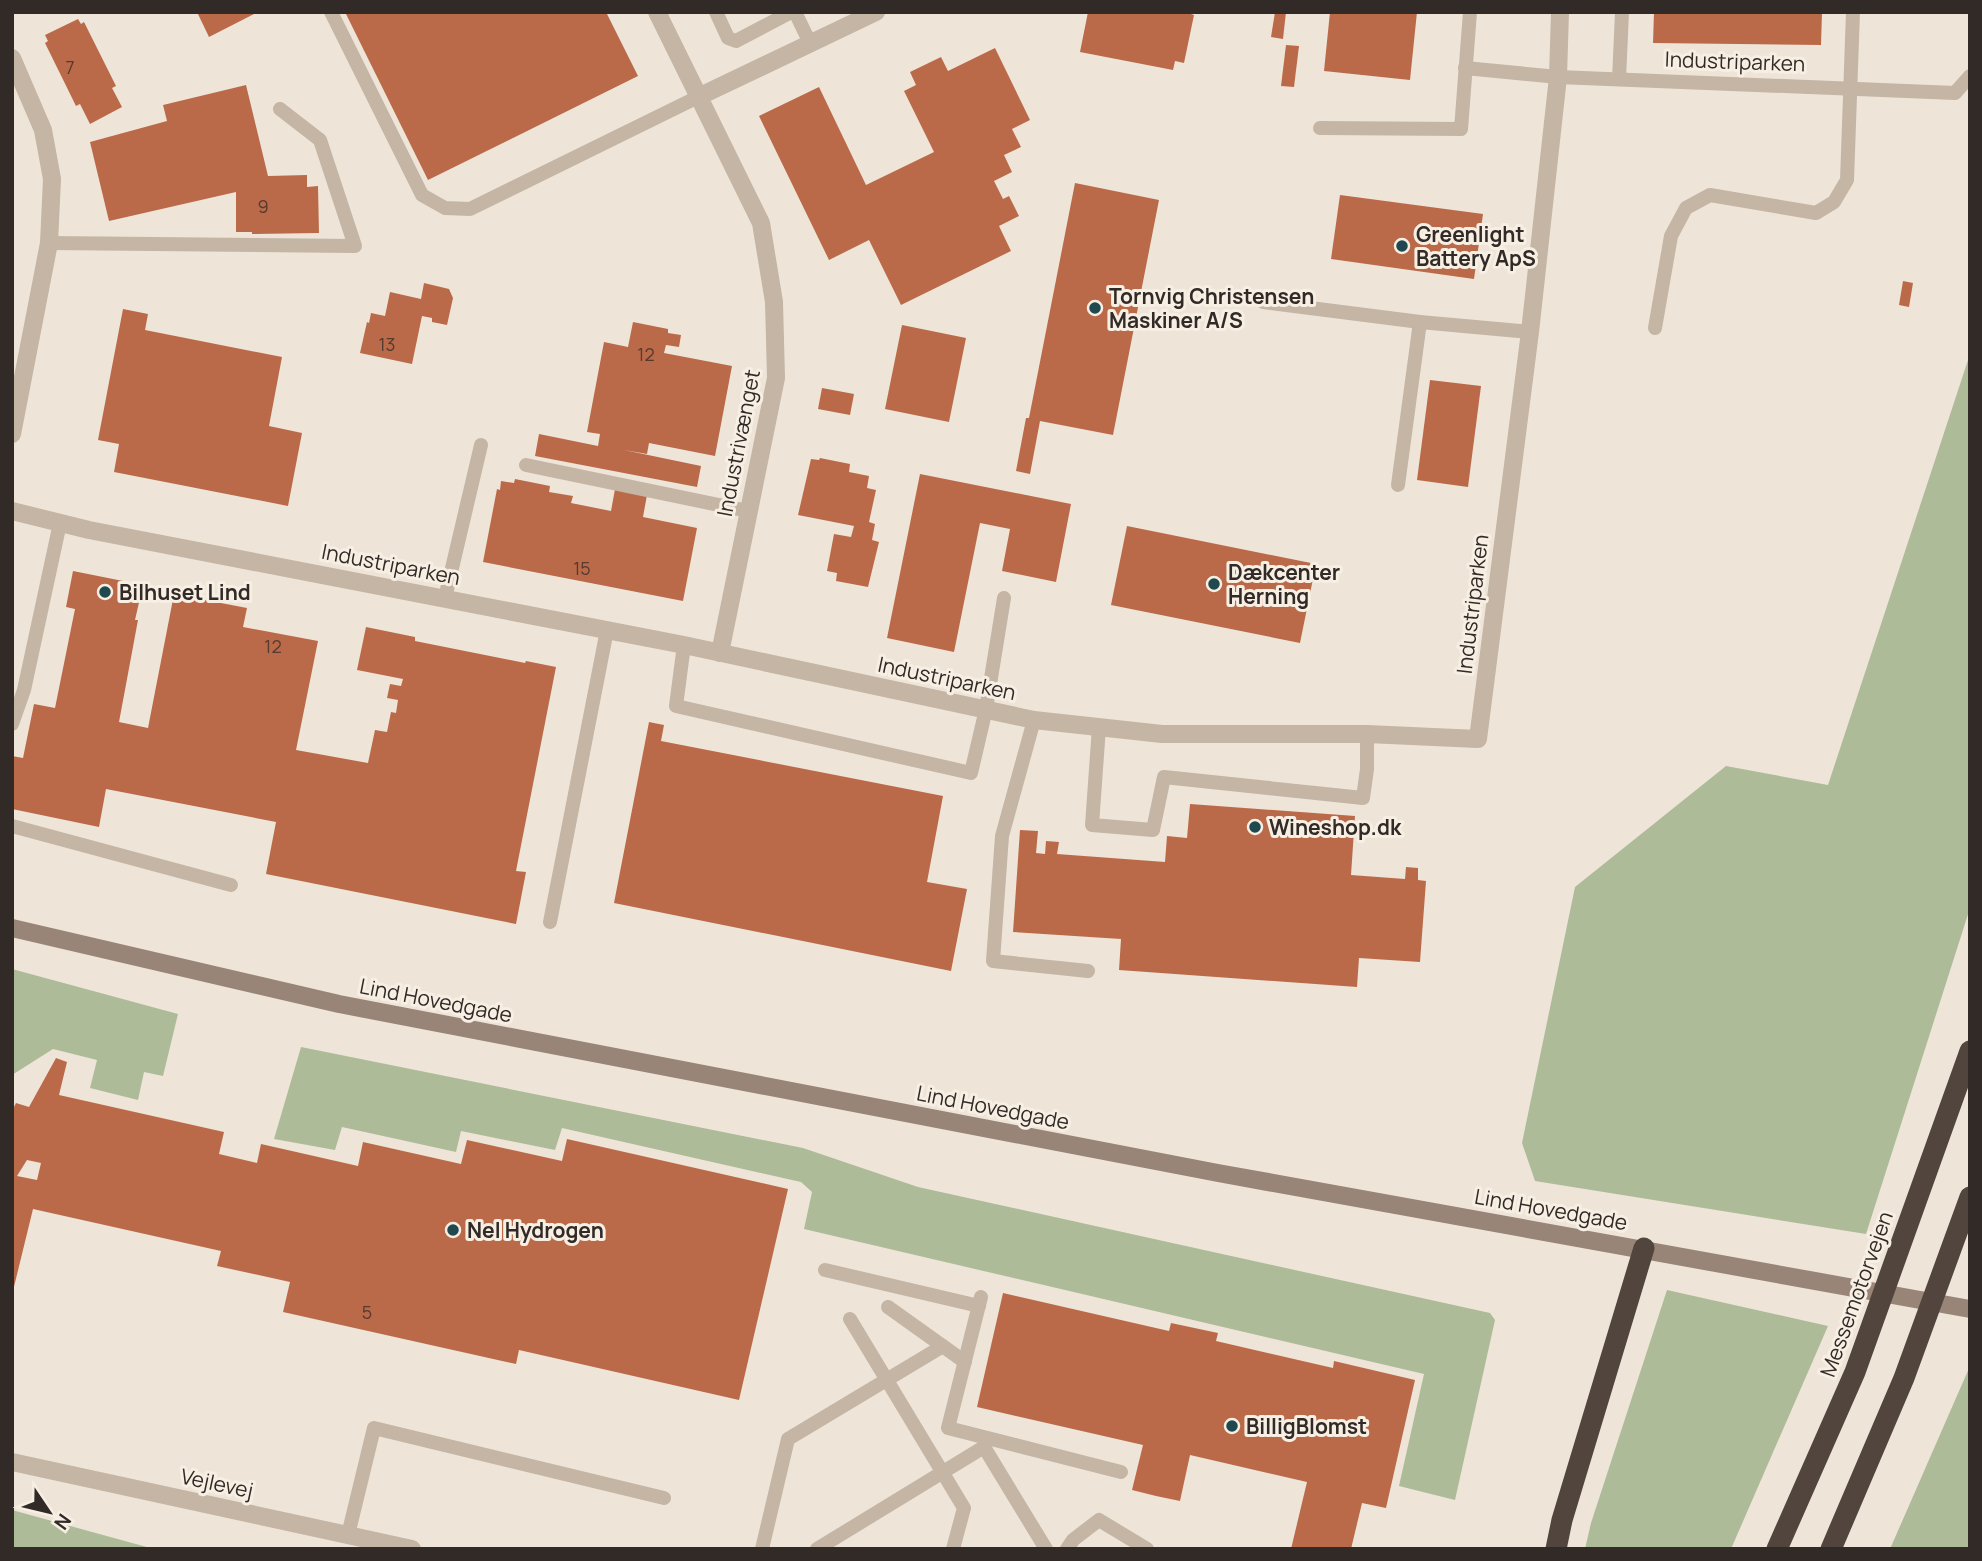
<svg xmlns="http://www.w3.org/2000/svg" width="1982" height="1561" font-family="Manrope,sans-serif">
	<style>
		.green { fill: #aebb99 }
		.building { fill: #bb6a49; fill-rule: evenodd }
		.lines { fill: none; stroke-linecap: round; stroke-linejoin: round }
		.lane { stroke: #c5b5a5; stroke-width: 14 }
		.street { stroke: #c5b5a5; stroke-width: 18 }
		.secondary { stroke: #988577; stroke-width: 18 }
		.highway { stroke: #51453d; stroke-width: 21 }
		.poi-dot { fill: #1f494f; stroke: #f7efe3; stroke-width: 2.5 }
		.labels { text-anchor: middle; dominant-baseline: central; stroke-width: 6; stroke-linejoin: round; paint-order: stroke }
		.number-label { font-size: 18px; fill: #543a2f }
		.street-label { font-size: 21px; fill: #312a26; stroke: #f7efe3 }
		.poi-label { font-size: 21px; font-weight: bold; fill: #312a26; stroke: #f7efe3; text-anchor: start }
	</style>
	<rect width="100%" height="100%" fill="#eee5d8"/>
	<!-- green -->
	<g class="green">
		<polygon points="1970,354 1970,908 1866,1234 1535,1181 1522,1143 1575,887 1726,766 1828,785"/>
		<polygon points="12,969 178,1014 163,1076 144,1072 138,1100 90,1088 97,1060 53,1049 12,1075"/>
		<polygon points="301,1047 803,1148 918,1187 1490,1313 1495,1320 1455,1500 1399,1486 1424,1374 804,1229 812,1192 801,1182 562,1128 555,1150 461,1131 456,1152 342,1127 335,1150 274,1139"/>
		<polygon points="1667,1290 1828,1326 1731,1549 1585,1549 1591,1523"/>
		<polygon points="1970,1366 1970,1549 1890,1549"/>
		<polygon points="12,1510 154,1549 12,1549"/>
	</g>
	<!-- building -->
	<g class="building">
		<polygon points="197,12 258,12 209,37"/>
		<polygon points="345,12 606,12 638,76 428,180"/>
		<polygon points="1088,12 1185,12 1194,15 1184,63 1175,61 1173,70 1080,52"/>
		<polygon points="1275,12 1286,12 1283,39 1271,37"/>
		<polygon points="1330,12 1417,12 1410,80 1324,71"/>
		<polygon points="1654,12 1822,12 1821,45 1653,43"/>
		<polygon points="78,19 81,24 84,22 116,86 112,88 122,107 90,124 80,104 76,106 45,43 48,41 45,35"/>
		<polygon points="1286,45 1299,46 1294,87 1281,86"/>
		<polygon points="995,48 1030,120 1012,129 1021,147 1004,155 1012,172 994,181 1003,199 1009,196 1019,216 999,226 1011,251 901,305 869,240 829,260 759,116 819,87 866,185 934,152 904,91 916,85 910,72 941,57 948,71"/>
		<polygon points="246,85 268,176 307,175 307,187 318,186 319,233 252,234 252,232 236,232 236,192 109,221 90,142 167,121 163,105"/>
		<polygon points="1075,183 1159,200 1113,435 1040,421 1030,474 1016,471 1026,418 1029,418"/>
		<polygon points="1340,195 1483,214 1474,279 1331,259"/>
		<polygon points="1903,281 1913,283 1909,307 1899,305"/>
		<polygon points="424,283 449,289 453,298 447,325 432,322 432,318 422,316 412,364 360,353 367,322 369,323 371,313 385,316 390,292 421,299"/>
		<polygon points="123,309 148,314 145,330 282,357 269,426 302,433 288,506 114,472 119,444 98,440"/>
		<polygon points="633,322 668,329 668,333 681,335 679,347 666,345 664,353 732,366 715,456 649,443 647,454 624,450 701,466 697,487 535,456 539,434 598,446 600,434 587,432 604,342 628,347"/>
		<polygon points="902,325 966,338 949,422 885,409"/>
		<polygon points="1430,380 1481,386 1468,487 1417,480"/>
		<polygon points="822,388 854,394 850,415 818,409"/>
		<polygon points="820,458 850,464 849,472 869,476 867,488 876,490 869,522 875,524 872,540 879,542 868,587 836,581 837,573 827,571 834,534 851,537 854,526 798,515 811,459 819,460"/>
		<polygon points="920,474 1071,504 1056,582 1002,571 1010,529 980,523 954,652 887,638"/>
		<polygon points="515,479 550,486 549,492 573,496 571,503 611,511 615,489 647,495 643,517 697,528 683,601 483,562 497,489 500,490 501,481 514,483"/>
		<polygon points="1127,526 1316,564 1300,643 1111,605"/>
		<polygon points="73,571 143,585 135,620 138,620 119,722 148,728 174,594 247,608 243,627 318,641 296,750 368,763 375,730 387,732 391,712 396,713 398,700 387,698 390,684 401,686 403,679 357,670 366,627 415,637 415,641 525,663 526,661 556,667 516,871 526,872 516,924 266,874 276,822 106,789 99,827 12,809 12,756 23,758 34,704 55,708 75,609 66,607"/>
		<polygon points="649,722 664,725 661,741 943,796 927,882 967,889 951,971 614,903"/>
		<polygon points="1190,804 1355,816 1351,875 1405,879 1406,867 1418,868 1418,880 1426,881 1420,962 1359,958 1357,987 1119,970 1121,939 1013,932 1020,830 1038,831 1036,853 1045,854 1046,841 1059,842 1057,854 1165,862 1167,836 1187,838"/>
		<path d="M56 1058 67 1062 59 1095 224 1132 219 1154 257 1163 261 1144 358 1166 363 1142 461 1164 467 1140 562 1161 567 1139 788 1189 739 1400 519 1350 516 1364 283 1312 290 1282 217 1266 221 1251 33 1209 12 1295V1111L16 1103 29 1107ZM27 1160 41 1163 37 1180 17 1176Z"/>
		<polygon points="1003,1293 1169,1331 1171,1323 1218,1333 1216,1341 1333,1368 1334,1361 1415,1380 1386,1508 1362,1503 1351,1549 1291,1549 1307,1482 1190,1455 1180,1501 1156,1496 1132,1490 1143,1445 977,1407"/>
	</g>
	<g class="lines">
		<!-- lane -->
		<g class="lane">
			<polyline points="331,12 422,195 445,208 470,209 698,97"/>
			<polyline points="716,12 728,38 736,41 791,12"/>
			<polyline points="795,12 810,43"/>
			<polyline points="1465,68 1558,77 1955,93 1970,76"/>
			<polyline points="1619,79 1622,12"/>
			<polyline points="1320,128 1461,129 1470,12"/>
			<polyline points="49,243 355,246 320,140 280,109"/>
			<polyline points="1263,302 1420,322 1530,332"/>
			<polyline points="1655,328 1671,236 1686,208 1710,195 1816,213 1834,202 1847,180 1853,12"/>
			<polyline points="526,465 748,511"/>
			<polyline points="1398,485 1420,322"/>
			<polyline points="445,598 481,445"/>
			<polyline points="684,645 676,706 971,773 986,709 1004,598"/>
			<polyline points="1034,720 1002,836 993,961 1088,971"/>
			<polyline points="12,724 24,690 60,523"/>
			<polyline points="1099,727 1092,825 1153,830 1164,777 1363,798 1367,769 1367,734"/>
			<polyline points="12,826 231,885"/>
			<polyline points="550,922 607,630"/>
			<polyline points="825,1270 979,1306"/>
			<polyline points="981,1297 948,1428 1121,1472"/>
			<polyline points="888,1307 965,1362"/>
			<polyline points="850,1319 964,1508 953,1549"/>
			<polyline points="348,1535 374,1428 664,1498"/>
			<polyline points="762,1549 788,1439 943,1346"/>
			<polyline points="817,1549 984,1447 1046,1549"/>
			<polyline points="1067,1549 1073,1540 1099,1520 1147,1549"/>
		</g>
		<!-- street -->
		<g class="street">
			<polyline points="657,12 761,223 774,302 776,378 720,653"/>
			<polyline points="12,58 43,130 52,179 49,243 12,434"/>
			<polyline points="698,97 876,12"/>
			<polyline points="12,511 89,530 684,645 1034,720 1162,734 1367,734 1478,739 1530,332 1558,77 1560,12"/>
			<polyline points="12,1462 412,1549"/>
		</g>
		<!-- secondary -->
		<polyline class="secondary" points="12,928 339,1004 1218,1173 1970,1309"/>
		<!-- highway -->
		<g class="highway">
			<polyline points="1556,1549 1562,1520 1644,1248"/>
			<polyline points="1777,1549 1855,1372 1970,1051"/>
			<polyline points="1831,1549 1904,1378 1970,1197"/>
		</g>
	</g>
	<!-- markers -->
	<g class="poi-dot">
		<circle cx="1402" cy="246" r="7"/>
		<circle cx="1095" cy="308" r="7"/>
		<circle cx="1214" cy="584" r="7"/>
		<circle cx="105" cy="592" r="7"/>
		<circle cx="1255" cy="827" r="7"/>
		<circle cx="453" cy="1230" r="7"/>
		<circle cx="1232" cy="1426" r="7"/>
	</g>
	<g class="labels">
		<!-- number labels -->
		<g class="number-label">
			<text x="70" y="67">7</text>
			<text x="263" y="206">9</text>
			<text x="387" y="344">13</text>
			<text x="646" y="354">12</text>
			<text x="582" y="568">15</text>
			<text x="273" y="646">12</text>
			<text x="367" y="1312">5</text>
		</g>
		<!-- street labels -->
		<g class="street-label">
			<text transform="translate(1735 61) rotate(2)">Industriparken</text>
			<text transform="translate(738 443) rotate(-79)">Industrivænget</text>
			<text transform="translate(391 564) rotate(11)">Industriparken</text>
			<text transform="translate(1472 604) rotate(-83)">Industriparken</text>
			<text transform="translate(947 678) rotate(12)">Industriparken</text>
			<text transform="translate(436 1000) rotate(11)">Lind Hovedgade</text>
			<text transform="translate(993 1107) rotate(11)">Lind Hovedgade</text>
			<text transform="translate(1551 1209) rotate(10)">Lind Hovedgade</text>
			<text transform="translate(1856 1294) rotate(-70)">Messemotorvejen</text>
			<text transform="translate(217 1483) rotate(12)">Vejlevej</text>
		</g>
		<!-- poi labels -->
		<g class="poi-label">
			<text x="1416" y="234">Greenlight<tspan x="1416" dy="24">Battery ApS</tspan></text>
			<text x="1109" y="296">Tornvig Christensen<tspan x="1109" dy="24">Maskiner A/S</tspan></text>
			<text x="1228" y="572">Dækcenter<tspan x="1228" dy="24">Herning</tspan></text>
			<text x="119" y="592">Bilhuset Lind</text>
			<text x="1269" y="827">Wineshop.dk</text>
			<text x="467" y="1230">Nel Hydrogen</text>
			<text x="1246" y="1426">BilligBlomst</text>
		</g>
	</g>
	<!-- border -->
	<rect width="1982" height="1561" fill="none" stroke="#312a26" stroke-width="28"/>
	<!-- north arrow -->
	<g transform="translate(49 1512) rotate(125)" stroke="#f7efe3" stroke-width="5" paint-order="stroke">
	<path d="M0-5L12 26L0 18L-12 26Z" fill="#312a26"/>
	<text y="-10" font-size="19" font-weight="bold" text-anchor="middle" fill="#312a26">N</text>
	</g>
</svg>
